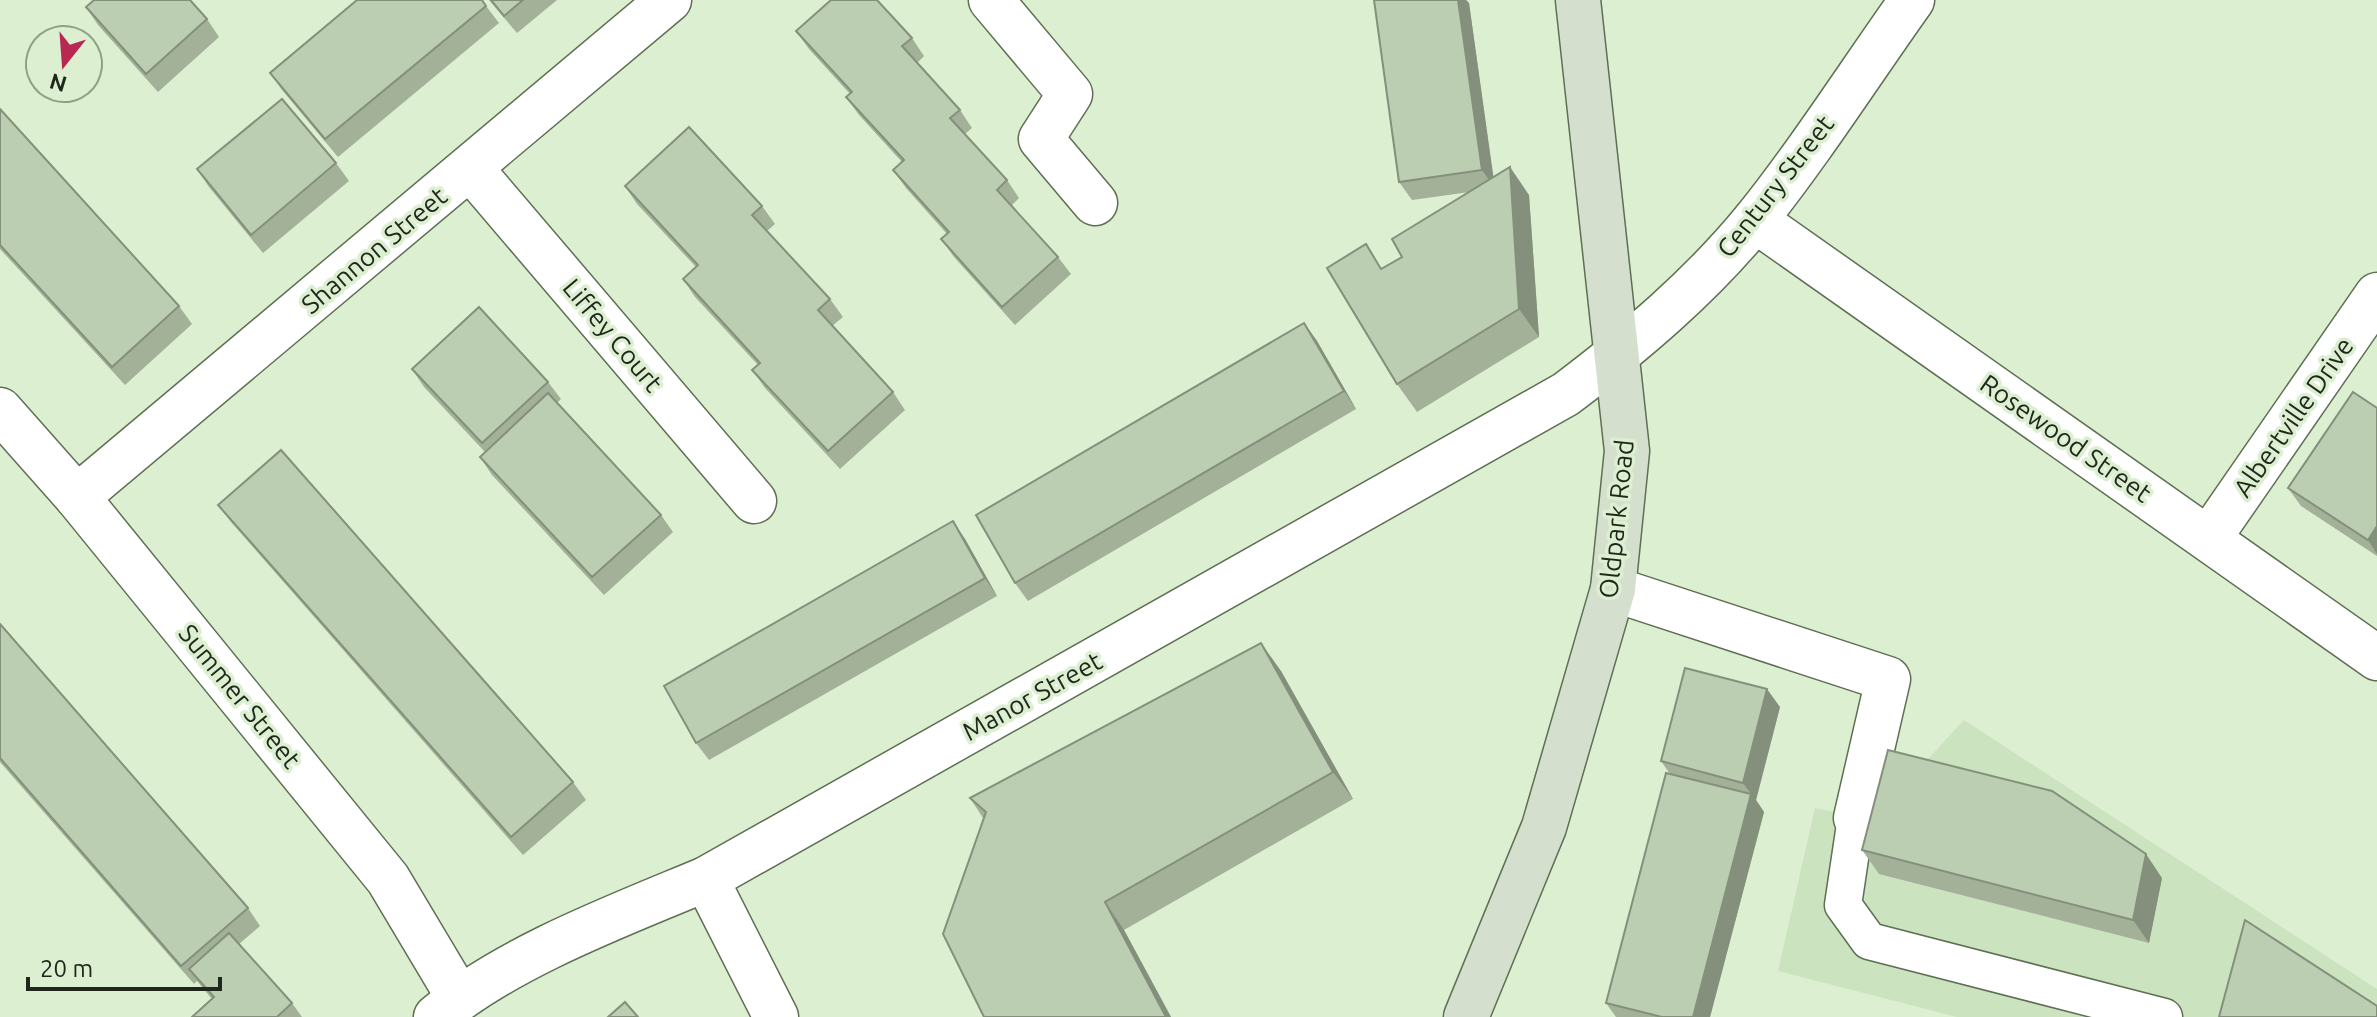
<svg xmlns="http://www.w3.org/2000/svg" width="2377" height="1017" font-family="Ubuntu,sans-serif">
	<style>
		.built { fill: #cce3c0 }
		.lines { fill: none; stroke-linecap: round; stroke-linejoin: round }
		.lane-casing { stroke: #5e6f54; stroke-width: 39 }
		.street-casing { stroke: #5e6f54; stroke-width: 47 }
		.secondary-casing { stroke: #5e6f54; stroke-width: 47 }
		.lane { stroke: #fff; stroke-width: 36 }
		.street { stroke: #fff; stroke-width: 44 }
		.secondary { stroke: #d4dfcd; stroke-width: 44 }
		.wall { fill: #a2b198 }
		.shaded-wall { fill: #84907c }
		.building { fill: #bcceb1; stroke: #84907c; stroke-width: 2 }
		.labels { text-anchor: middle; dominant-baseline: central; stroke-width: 7; stroke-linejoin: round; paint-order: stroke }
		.street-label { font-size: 26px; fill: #1f261b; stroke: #dcefd1 }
	</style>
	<rect width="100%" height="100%" fill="#dcefd1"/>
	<!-- built -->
	<polygon class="built" points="1964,720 2377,989 2377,1017 1957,1017 1778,971 1815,808 1872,819"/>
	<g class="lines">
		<!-- lane casing -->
		<g class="lane-casing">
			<polyline id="lane" points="1856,818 1843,905 1869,941 2164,1017"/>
		</g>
		<!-- street casing -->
		<g class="street-casing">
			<g id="street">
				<polyline points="991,0 1070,94 1041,139 1095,203"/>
				<polyline points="471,169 754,501"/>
				<polyline points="1755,220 2377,658"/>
				<polyline points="0,410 77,497 388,879 459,998"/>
				<polyline points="77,497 669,0"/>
				<polyline points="2209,538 2377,295"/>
				<polyline points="1613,589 1888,679 1856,818"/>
				<polyline points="706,879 776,1017"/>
				<path d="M436 1017C507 957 620 915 706 879L1566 394C1635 342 1701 286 1755 220 1811 150 1860 73 1912 0"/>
			</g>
		</g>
		<!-- secondary casing -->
		<g class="secondary-casing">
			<polyline id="secondary" points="1466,1017 1544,827 1613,589 1627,451 1578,0"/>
		</g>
		<!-- lane -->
		<use href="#lane" class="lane"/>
		<!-- street -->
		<use href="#street" class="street"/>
		<!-- secondary -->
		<use href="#secondary" class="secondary"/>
	</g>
	<!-- wall -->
	<g class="wall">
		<polygon points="489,0 557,0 517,33"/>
		<polygon points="1374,0 1466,0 1469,3 1493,177 1529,195 1539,337 1417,412 1397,384 1382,268 1402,257 1470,192 1412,200 1399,182"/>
		<polygon points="486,6 499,23 338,157 282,90 270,73"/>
		<polygon points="86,7 207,19 219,37 158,92 98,25"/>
		<polygon points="796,31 912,38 924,56 917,63 960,110 972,128 965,134 1007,180 1019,198 1011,206 1058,257 1071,274 1015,325 954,257 941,239 947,234 906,188 893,170 902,162 859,115 846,97 850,94 809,49"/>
		<polygon points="0,109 179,306 192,324 125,385 0,249"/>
		<polygon points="336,163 349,181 263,253 209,187 197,169"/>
		<polygon points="625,186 762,206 775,224 767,231 830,299 843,317 832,326 893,392 905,410 840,469 765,388 752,370 758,365 695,297 683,279 696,267 637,204"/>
		<polygon points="1304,323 1317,341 1356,409 1028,601 1015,583"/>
		<polygon points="412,369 548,382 561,399 557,403 661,515 673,532 604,595 492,475 480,457 485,452 424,387"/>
		<polygon points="2377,408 2377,556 2301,506 2288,488"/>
		<polygon points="218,505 573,782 586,800 523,855 231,522"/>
		<polygon points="965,539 997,596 709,760 696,743"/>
		<polygon points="0,624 248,908 260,926 239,944 292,1003 302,1017 192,1017 212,999 197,981 194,984 0,762"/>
		<polygon points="1281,671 1353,799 1124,930 1171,1017 984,1017 983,818 970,798"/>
		<polygon points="1780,707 1756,800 1764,812 1710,1017 1616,1017 1606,1003 1670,774 1661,761"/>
		<polygon points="1862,850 2162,878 2149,943 1879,874"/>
	</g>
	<!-- shaded-wall -->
	<g class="shaded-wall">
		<polygon points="1458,0 1466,0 1469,3 1495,188 1482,170"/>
		<polygon points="1510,167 1529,195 1539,337 1519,309"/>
		<polygon points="1304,323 1317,341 1356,409 1344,391"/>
		<polygon points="953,521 965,539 997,596 985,578"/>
		<polygon points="2377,526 2377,554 2368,540"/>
		<polygon points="1261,643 1281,671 1353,799 1333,772"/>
		<polygon points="1767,689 1780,707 1756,800 1764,812 1710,1017 1693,1017 1751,794 1743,783"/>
		<polygon points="2146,854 2162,878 2149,943 2133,920"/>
		<polygon points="1105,902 1124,930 1171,1017 1166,1017"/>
	</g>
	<!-- building -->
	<g class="building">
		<polygon points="94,0 190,0 207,19 146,74 86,7"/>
		<polygon points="357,0 482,0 486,6 325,139 270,73"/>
		<polygon points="491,0 523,0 504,16"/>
		<polygon points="831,0 877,0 912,38 902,46 960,110 950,118 1007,180 997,190 1058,257 1002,307 941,239 949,232 893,170 904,160 846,97 852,92 796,31"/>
		<polygon points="1374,0 1458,0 1482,170 1399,182"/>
		<polygon points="282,99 336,163 251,235 197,169"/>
		<polygon points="0,109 179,306 112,367 0,245"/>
		<polygon points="689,127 762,206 752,215 830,299 818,310 893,392 828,451 752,370 760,363 683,279 698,265 625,186"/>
		<polygon points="1510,167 1519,309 1397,384 1327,268 1366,244 1381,269 1402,257 1392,239"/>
		<polygon points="479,307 548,382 482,443 412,369"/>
		<polygon points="1304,323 1344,391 1015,583 976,515"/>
		<polygon points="2353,392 2377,408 2377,526 2368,540 2288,488"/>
		<polygon points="548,393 661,515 592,577 480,457"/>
		<polygon points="281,450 573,782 511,837 218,505"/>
		<polygon points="953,521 985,578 696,743 664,686"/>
		<polygon points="0,624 248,908 181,966 0,758"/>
		<polygon points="1261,643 1333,772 1105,902 1166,1017 984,1017 943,934 986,812 970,798"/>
		<polygon points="1685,668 1767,689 1743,783 1661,761"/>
		<polygon points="1888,750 2052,791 2146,854 2133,920 1862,850"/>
		<polygon points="1666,773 1751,794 1693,1017 1662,1017 1606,1003"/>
		<polygon points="2245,920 2377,1006 2377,1017 2219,1017"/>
		<polygon points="229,933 292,1003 277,1017 192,1017 214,997 189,969"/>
		<polygon points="625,1002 638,1017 608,1017"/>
	</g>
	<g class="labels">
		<!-- street labels -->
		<g class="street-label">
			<text transform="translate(1775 186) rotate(-52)">Century Street</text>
			<text transform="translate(374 250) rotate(-40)">Shannon Street</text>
			<text transform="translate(613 335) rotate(50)">Liffey Court</text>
			<text transform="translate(2293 417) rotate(-55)">Albertville Drive</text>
			<text transform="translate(2066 438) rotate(35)">Rosewood Street</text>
			<text transform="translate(1616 519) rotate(-84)">Oldpark Road</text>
			<text transform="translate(240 696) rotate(51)">Summer Street</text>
			<text transform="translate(1032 696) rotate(-29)">Manor Street</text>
		</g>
	</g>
	<!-- north arrow -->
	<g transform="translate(64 64) rotate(197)"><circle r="38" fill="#dcefd1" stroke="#909f88" stroke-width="2"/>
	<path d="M0-6L14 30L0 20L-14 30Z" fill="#b82851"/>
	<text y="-12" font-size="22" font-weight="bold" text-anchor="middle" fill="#1f261b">N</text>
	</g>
	<!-- scale -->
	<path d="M28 977v12h192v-12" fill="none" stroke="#1f261b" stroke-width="4"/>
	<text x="40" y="977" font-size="24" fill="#1f261b" stroke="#dcefd1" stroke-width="6" paint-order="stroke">20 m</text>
</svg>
